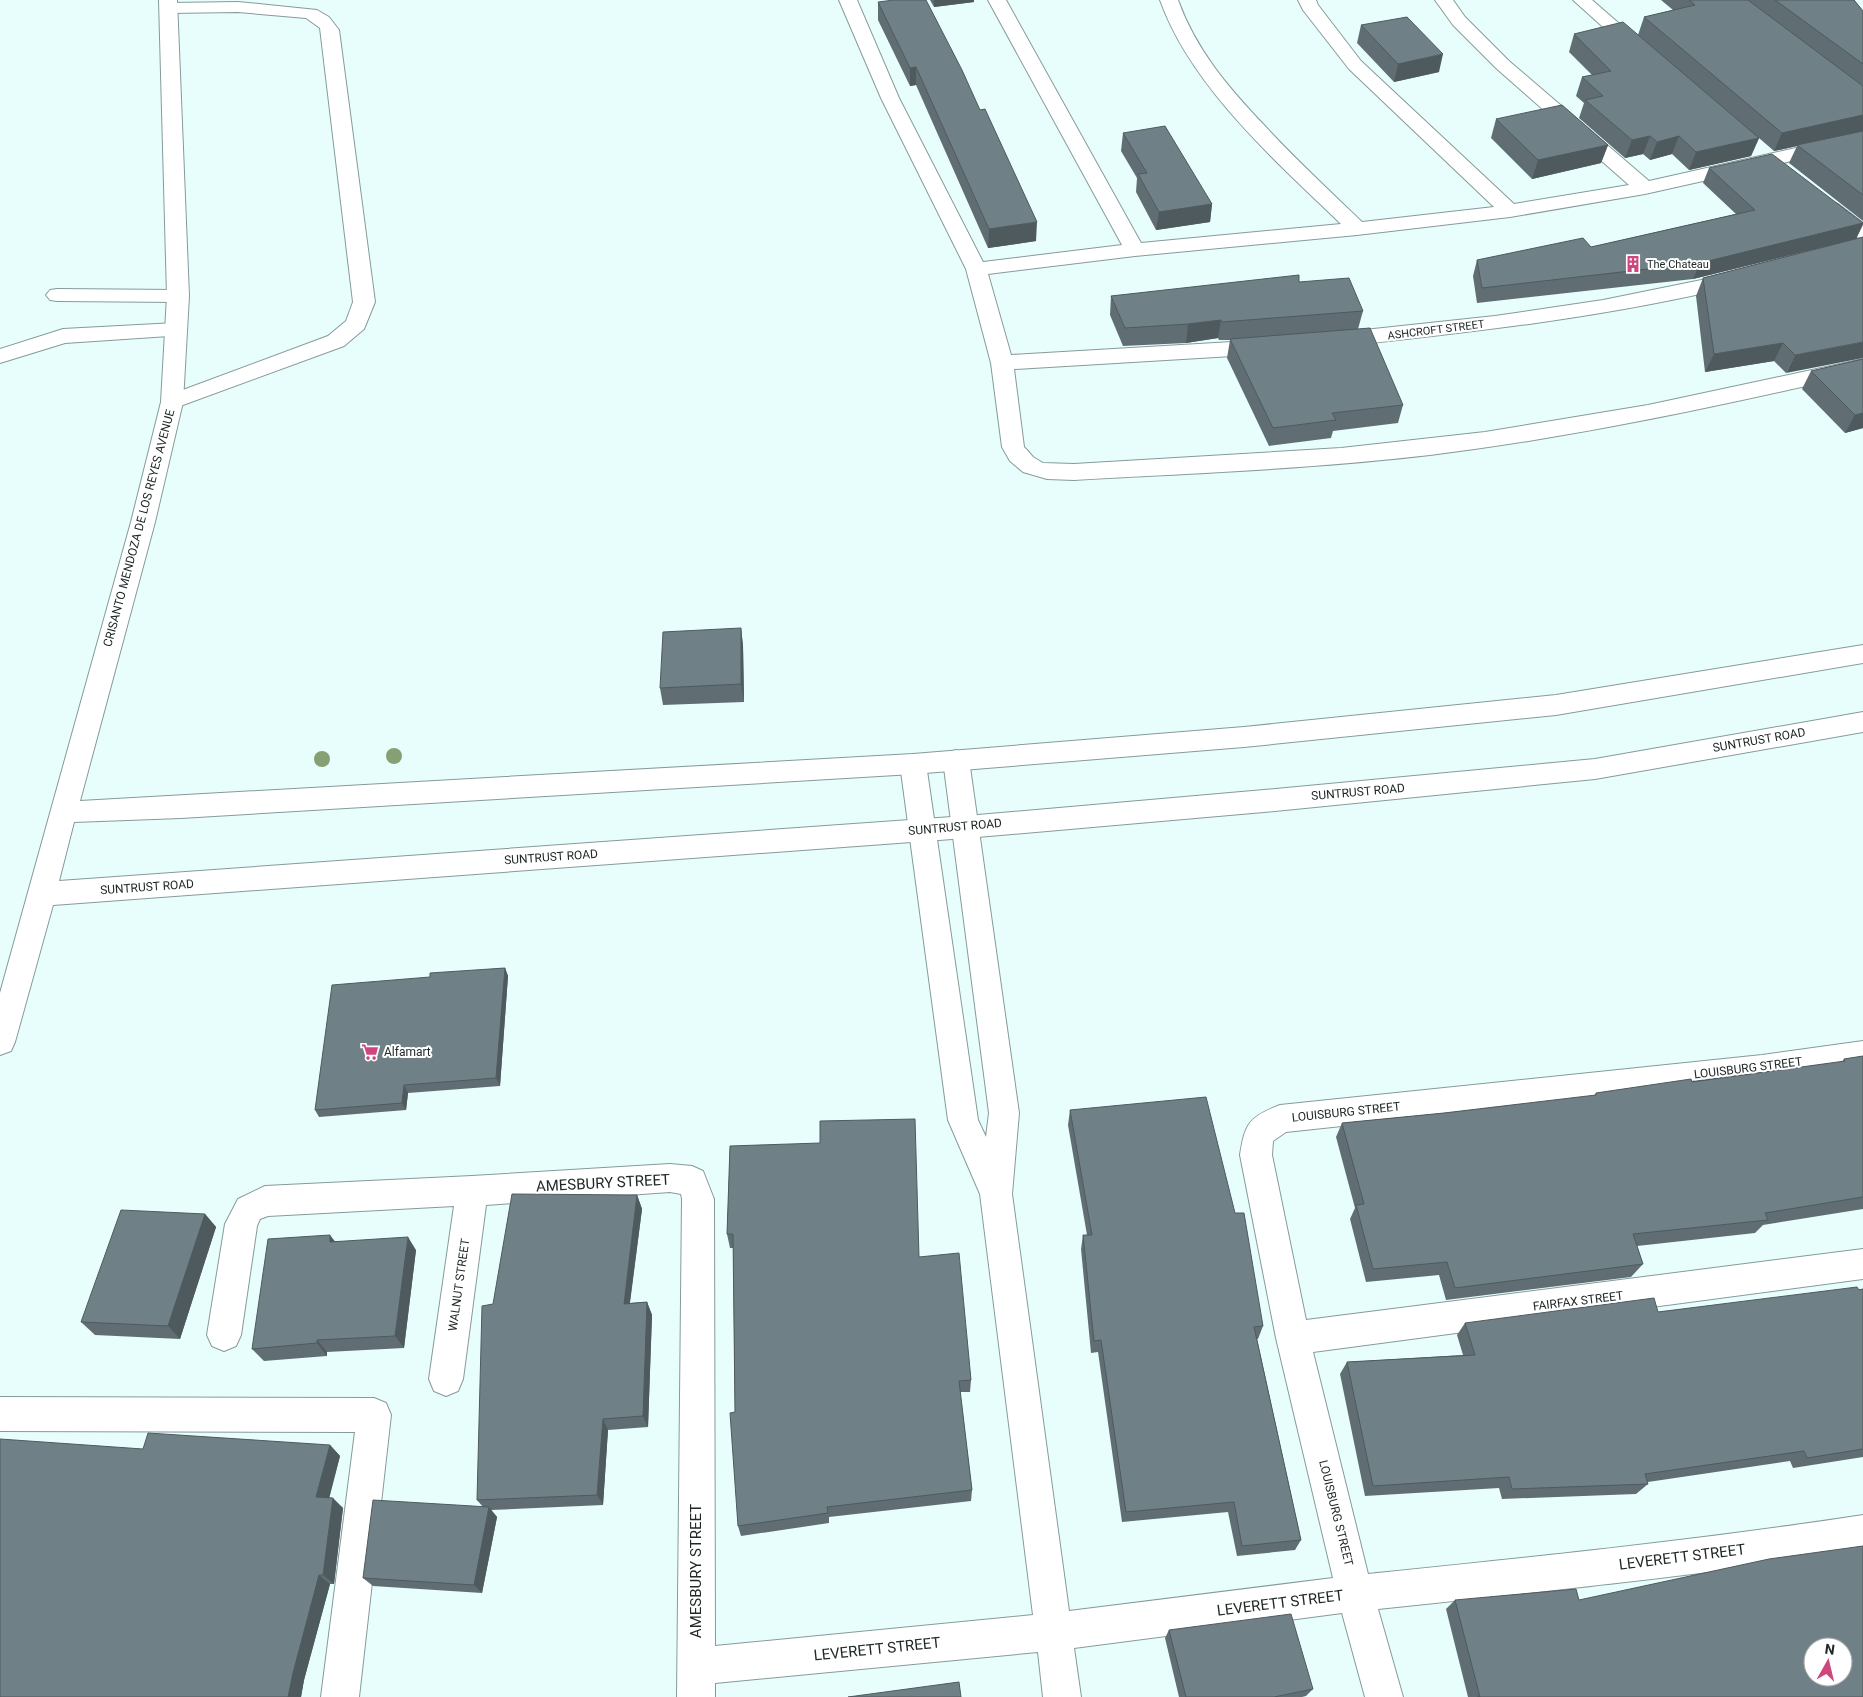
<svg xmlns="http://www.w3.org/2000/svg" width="1863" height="1697" font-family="Roboto,sans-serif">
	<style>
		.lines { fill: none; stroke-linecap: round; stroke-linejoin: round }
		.lane-casing { stroke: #869a9a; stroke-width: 2 }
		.street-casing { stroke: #869a9a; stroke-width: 2 }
		.secondary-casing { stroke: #869a9a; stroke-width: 2 }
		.lane { fill: #fff; fill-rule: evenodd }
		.street { fill: #fff; fill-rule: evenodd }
		.secondary { fill: #fff; fill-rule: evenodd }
		.tree { fill: #86a073 }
		.wall { fill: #606e74 }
		.shaded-wall { fill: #4e5a5e }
		.building { fill: #708087; stroke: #4e5a5e; fill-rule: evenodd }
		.labels { text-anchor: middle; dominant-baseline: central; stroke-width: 4; stroke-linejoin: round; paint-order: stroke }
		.far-poi-label { font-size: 11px; fill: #212928; stroke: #fff; text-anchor: start }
		.far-street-label { font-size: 11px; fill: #212928; stroke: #fff }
		.street-label { font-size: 12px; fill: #212928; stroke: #fff }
		.poi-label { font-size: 12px; fill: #212928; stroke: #fff; text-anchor: start }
		.near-street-label { font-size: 15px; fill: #212928; stroke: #fff }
	</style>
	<rect width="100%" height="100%" fill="#e8fefd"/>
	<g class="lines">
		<!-- lane casing -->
		<g class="lane-casing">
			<g id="lane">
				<polygon points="238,2 317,10 329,17 339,30 375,302 364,329 344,346 172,409 164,407 161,402 164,397 328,336 346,321 353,302 320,28 306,18 238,12 169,13 163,12 160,8 163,4 169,3"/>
				<polygon points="57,289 178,290 185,291 189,296 185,301 178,302 57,301 50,300 46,295 50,290"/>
				<polygon points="176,323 184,325 187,330 184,335 65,343 0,363 0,349 63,329"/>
			</g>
		</g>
		<!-- street casing -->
		<g class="street-casing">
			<g id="street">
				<path d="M839 0H857L899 98 983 262 1122 245 988 0H1006L1141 243 1341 224C1276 161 1191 87 1160 0H1178C1196 50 1228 87 1264 125 1295 159 1329 190 1362 222L1494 207 1349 69 1303 10 1298 0H1316L1318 5 1361 61 1514 204 1629 185 1497 69 1453 25 1435 0H1453L1465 17 1509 61 1649 181 1863 133V145L1645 194 1510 217 1357 235 1135 256 988 274 1011 355 1266 340 1274 342 1277 347 1274 352 1266 354 1014 369 1024 447 1027 450 1033 457 1043 463 1074 464 1341 448 1485 432 1648 405 1863 359V373C1720 406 1576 437 1430 455 1312 469 1193 473 1074 480L1047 479 1023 472 1010 461 1002 447 991 363 966 269 881 98Z"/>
				<polygon points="1573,0 1592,0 1645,46 1648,50 1645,54 1639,55 1633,54"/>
				<polygon points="1831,202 1838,204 1863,223 1863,239 1856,237 1824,212 1821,208 1824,204"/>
				<path d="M1736 273 1743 274 1746 279 1743 284C1610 317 1473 332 1336 347L1328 345 1325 340 1328 335 1336 333 1495 316 1603 300Z"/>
				<path d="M956 750 965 753 969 760 1019 1113 1012 1194 1069 1611 1333 1578 1276 1338 1240 1155C1245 1123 1249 1117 1280 1105L1762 1055 1863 1041V1067L1762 1081 1286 1132 1273 1141 1272 1155 1306 1320 1863 1249V1279L1313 1352 1368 1574C1533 1557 1699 1540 1863 1515V1551C1702 1575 1540 1592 1378 1609L1403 1697H1365L1342 1613 1074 1648 1081 1697H1043L1038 1652 715 1683V1697H677L682 1199 681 1194 670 1192 486 1205 463 1379 458 1391 446 1396 434 1391 429 1379 454 1206 268 1216 260 1219 257 1226 241 1335 236 1346 224 1351 212 1346 207 1335 225 1224 238 1199 265 1186 472 1176 670 1164 692 1166 703 1171 714 1199 715 1646 1033 1615 980 1194 948 1120 900 764 904 757 913 754 922 757 926 764 978 1120 986 1137 989 1113 943 760 947 753Z"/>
				<polygon points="0,1397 374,1398 386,1403 391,1415 359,1697 321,1697 355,1432 0,1431"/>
			</g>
		</g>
		<!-- secondary casing -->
		<g class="secondary-casing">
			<polygon id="secondary" points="159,0 177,0 189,296 183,402 155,522 80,801 913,754 1244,727 1556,695 1863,645 1863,663 1556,715 1244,747 913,774 181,818 74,822 59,881 966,816 1264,790 1595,759 1863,712 1863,732 1595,779 1264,812 966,838 53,905 15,1042 11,1051 0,1055 0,993 131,522 161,402 167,296"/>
		</g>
		<!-- lane -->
		<use href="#lane" class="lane"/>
		<!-- street -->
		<use href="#street" class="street"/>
		<!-- secondary -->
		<use href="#secondary" class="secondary"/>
	</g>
	<!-- trees -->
	<g class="tree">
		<circle cx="394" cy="756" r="8"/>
		<circle cx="322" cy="759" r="8"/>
	</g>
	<!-- wall -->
	<g class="wall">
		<polygon points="930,0 974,0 974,2 934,7"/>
		<polygon points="1661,0 1854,0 1863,11 1863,221 1789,163 1797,146 1774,151 1759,138 1751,156 1689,170 1672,154 1650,160 1643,154 1625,158 1579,118 1584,103 1576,96 1582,77 1592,75 1569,52 1574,34 1638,35 1644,17 1673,10"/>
		<polygon points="878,2 1036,241 988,248 916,85 910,86 878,20"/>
		<polygon points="1361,25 1439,72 1394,82 1357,43"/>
		<polygon points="1496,119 1608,145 1601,163 1532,179 1491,138"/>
		<polygon points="1123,133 1212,204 1210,222 1156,230 1136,192 1137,178 1121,151"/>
		<polygon points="1709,168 1863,223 1863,225 1856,239 1786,373 1774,361 1705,372 1696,296 1703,278 1831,245 1693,279 1477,303 1473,276 1477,260 1591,247 1736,214 1703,183"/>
		<polygon points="1299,282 1363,311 1358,329 1403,405 1398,423 1333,431 1331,438 1269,446 1227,358 1230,340 1219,340 1218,338 1186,343 1123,346 1110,315 1111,296"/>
		<polygon points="1863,359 1863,428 1845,433 1802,389 1811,371"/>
		<polygon points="741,628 743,646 744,702 663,705 660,688"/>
		<polygon points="505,968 508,976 500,1086 408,1093 406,1110 319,1117 315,1110 430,977"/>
		<polygon points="1863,1056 1863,1209 1763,1225 1755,1233 1637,1246 1643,1264 1631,1277 1446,1300 1439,1275 1366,1282 1350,1219 1355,1208 1336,1137 1342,1123 1444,1113 1594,1096 1596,1093 1842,1062 1844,1059"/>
		<polygon points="1070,1110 1263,1326 1258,1339 1257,1339 1301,1540 1295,1550 1237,1556 1228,1512 1122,1522 1098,1352 1091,1353 1081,1249 1083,1235 1087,1235 1068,1125"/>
		<polygon points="730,1146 919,1257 971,1380 970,1392 960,1392 972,1490 971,1501 829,1517 829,1523 741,1536 738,1526 735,1412 733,1248 730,1248 727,1234"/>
		<polygon points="637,1195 642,1209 630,1303 647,1302 652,1315 648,1427 608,1430 603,1505 491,1510 497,1517 482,1593 373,1586 363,1578 483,1507 477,1500 493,1304"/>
		<polygon points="205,1214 216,1227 180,1339 95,1335 81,1322"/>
		<polygon points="335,1241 416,1250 404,1348 327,1352 327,1356 264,1361 252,1349"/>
		<polygon points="1863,1289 1863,1457 1793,1468 1790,1461 1648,1482 1648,1484 1636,1494 1502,1499 1499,1488 1365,1496 1340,1374 1347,1362 1463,1355 1457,1335 1465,1323 1658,1312"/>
		<polygon points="330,1445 340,1456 329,1497 343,1508 334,1584 330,1584 304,1680 301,1697 0,1697"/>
		<polygon points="1455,1600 1579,1600 1863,1697 1468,1697 1446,1609"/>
		<polygon points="1169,1630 1313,1689 1306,1696 1302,1697 1179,1697 1165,1638"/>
	</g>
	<!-- shaded-wall -->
	<g class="shaded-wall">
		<polygon points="934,0 974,0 974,2 934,7"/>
		<polygon points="1443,54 1439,72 1394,82 1398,64"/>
		<polygon points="916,67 916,85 910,86 910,68"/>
		<polygon points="1863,115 1863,131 1797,145 1797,146 1774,151 1782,133"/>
		<polygon points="1650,136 1643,154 1625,158 1632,140"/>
		<polygon points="1679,136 1672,154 1650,160 1657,142"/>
		<polygon points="1759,138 1751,156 1689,170 1696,152"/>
		<polygon points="1608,145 1601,163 1532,179 1538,160"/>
		<polygon points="1212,204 1210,222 1156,230 1159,212"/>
		<polygon points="1037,222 1036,241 988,248 989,229"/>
		<polygon points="1863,223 1856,239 1693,279 1700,263"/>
		<polygon points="1221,320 1218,338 1186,343 1188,324"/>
		<polygon points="1863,342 1863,358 1786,373 1795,355"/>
		<polygon points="1783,343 1774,361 1705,372 1714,354"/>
		<polygon points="1863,413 1863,428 1845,433 1855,415"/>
		<polygon points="741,628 743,646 744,702 741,684"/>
		<polygon points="505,968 508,976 500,1086 496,1078"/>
		<polygon points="404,1085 408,1093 406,1110 402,1103"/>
		<polygon points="637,1195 642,1209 628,1316 624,1304"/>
		<polygon points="205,1214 216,1227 180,1339 168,1326"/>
		<polygon points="330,1235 340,1248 330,1242"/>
		<polygon points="408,1237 416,1250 404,1348 395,1336"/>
		<polygon points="647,1302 652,1315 648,1427 643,1416"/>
		<polygon points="317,1340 327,1352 327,1356 317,1343"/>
		<polygon points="603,1419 608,1430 603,1505 597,1495"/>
		<polygon points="330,1445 340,1456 327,1507 316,1497"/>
		<polygon points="333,1498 343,1508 334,1584 323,1575"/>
		<polygon points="489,1507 497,1517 482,1593 474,1585"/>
		<polygon points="319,1575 330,1584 304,1680 301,1697 288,1697 293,1673"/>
	</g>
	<!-- building -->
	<g class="building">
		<polygon points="894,0 926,0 962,70 980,110 985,109 1037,222 989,229 916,67 910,68 878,2"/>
		<polygon points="1689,0 1748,0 1863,86 1863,115 1782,133 1644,17 1695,5"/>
		<polygon points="1775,0 1854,0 1863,11 1863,64"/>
		<polygon points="1407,17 1443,54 1398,64 1361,25"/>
		<polygon points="1623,22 1759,138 1696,152 1679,136 1657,142 1650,136 1632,140 1585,100 1603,96 1582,77 1611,71 1574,34"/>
		<polygon points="1562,105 1608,145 1538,160 1496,119"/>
		<polygon points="1165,126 1212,204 1159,212 1138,174 1147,173 1123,133"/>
		<polygon points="1863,131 1863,195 1797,145"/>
		<polygon points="1772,154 1863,223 1700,263 1482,288 1477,260 1583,238 1591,247 1755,210 1709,168"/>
		<polygon points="1863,237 1863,342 1795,355 1783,343 1714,354 1703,278"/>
		<polygon points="1299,275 1299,282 1349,278 1363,311 1222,322 1221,320 1188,324 1125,328 1111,296"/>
		<polygon points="1370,328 1403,405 1332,413 1336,420 1273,428 1230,339"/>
		<polygon points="1863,359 1863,413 1855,415 1811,371"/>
		<polygon points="741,628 741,684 660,688 663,632"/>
		<polygon points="505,968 496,1078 404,1085 402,1103 315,1110 332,985 430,977 430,973"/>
		<polygon points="1863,1056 1863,1197 1765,1213 1768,1220 1633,1234 1643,1264 1455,1288 1447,1262 1373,1269 1356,1205 1364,1204 1342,1123 1444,1113 1596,1095 1596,1093 1691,1079 1692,1082 1845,1061 1844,1059"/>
		<polygon points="1206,1097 1235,1213 1244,1213 1263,1326 1254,1327 1301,1540 1242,1546 1234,1502 1126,1512 1101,1340 1094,1341 1083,1235 1092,1235 1070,1110"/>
		<polygon points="915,1119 919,1257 959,1253 971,1380 959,1381 972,1490 827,1507 828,1513 738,1526 730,1413 735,1412 733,1234 727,1234 730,1146 820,1143 820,1121"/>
		<polygon points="512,1194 637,1195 624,1304 647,1302 643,1416 603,1419 597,1495 477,1500 482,1306 493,1304"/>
		<polygon points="121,1210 205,1214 168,1326 81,1322"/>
		<polygon points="330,1235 330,1242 408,1237 395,1336 317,1340 317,1343 252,1349 268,1239"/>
		<polygon points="1857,1287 1859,1290 1863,1289 1863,1449 1807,1458 1804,1451 1645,1474 1648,1484 1512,1489 1509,1477 1373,1486 1347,1362 1475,1355 1465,1323 1654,1298 1658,1312"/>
		<polygon points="148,1433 330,1445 316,1497 333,1498 323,1575 319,1575 293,1673 288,1697 0,1697 0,1439 143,1449"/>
		<polygon points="373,1500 489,1507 474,1585 363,1578"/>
		<path d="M1863 1546V1697H1477H1480L1455 1600 1576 1589 1579 1600 1769 1559ZM1813 1647H1843V1677H1813Z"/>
		<polygon points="1291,1614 1313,1689 1274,1697 1186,1697 1169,1630"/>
		<polygon points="959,1682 961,1697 848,1697"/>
	</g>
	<!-- icons -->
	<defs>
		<g id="building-bare" transform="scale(1.35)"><path d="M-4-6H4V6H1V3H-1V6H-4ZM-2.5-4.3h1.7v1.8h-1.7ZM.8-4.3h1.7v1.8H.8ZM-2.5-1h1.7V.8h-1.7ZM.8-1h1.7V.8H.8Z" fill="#cf457d" stroke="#fff" stroke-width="2.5" paint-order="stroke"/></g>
		<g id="supermarket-bare" transform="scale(1.35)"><path d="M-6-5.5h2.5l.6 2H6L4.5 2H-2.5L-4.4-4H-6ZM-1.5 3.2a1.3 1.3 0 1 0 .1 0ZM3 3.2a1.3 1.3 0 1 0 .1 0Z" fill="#cf457d" stroke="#fff" stroke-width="2.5" paint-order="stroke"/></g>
	</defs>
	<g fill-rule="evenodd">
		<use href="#building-bare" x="1633" y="264"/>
		<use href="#supermarket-bare" x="370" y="1052"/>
	</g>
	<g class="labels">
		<!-- far-poi labels -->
		<g class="far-poi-label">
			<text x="1647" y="264">The Chateau</text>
		</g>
		<!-- far-street labels -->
		<g class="far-street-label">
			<text transform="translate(1436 330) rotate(-7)">ASHCROFT STREET</text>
		</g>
		<!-- street labels -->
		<g class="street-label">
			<text transform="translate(139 528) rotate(-75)">CRISANTO MENDOZA DE LOS REYES AVENUE</text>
			<text transform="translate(1759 740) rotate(-10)">SUNTRUST ROAD</text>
			<text transform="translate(1358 792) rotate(-5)">SUNTRUST ROAD</text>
			<text transform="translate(955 827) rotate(-5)">SUNTRUST ROAD</text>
			<text transform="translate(551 857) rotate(-4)">SUNTRUST ROAD</text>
			<text transform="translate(147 887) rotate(-4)">SUNTRUST ROAD</text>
			<text transform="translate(1748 1068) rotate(-7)">LOUISBURG STREET</text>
			<text transform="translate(1346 1112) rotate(-6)">LOUISBURG STREET</text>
			<text transform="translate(459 1285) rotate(-82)">WALNUT STREET</text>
			<text transform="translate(1578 1301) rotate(-7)">FAIRFAX STREET</text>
			<text transform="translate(1336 1513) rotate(76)">LOUISBURG STREET</text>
		</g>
		<!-- poi labels -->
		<g class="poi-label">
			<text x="384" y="1052">Alfamart</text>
		</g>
		<!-- near-street labels -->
		<g class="near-street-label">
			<text transform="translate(603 1183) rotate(-3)">AMESBURY STREET</text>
			<text transform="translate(1682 1557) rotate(-7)">LEVERETT STREET</text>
			<text transform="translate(696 1571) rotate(-90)">AMESBURY STREET</text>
			<text transform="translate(1280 1603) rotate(-7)">LEVERETT STREET</text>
			<text transform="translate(877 1649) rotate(-6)">LEVERETT STREET</text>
		</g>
	</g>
	<!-- north arrow -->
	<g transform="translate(1828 1662) rotate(8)"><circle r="24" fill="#ffffff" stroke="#a6a9a9"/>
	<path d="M0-4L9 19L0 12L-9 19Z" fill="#cf457d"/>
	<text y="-8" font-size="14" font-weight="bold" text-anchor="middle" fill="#212928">N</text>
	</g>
</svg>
